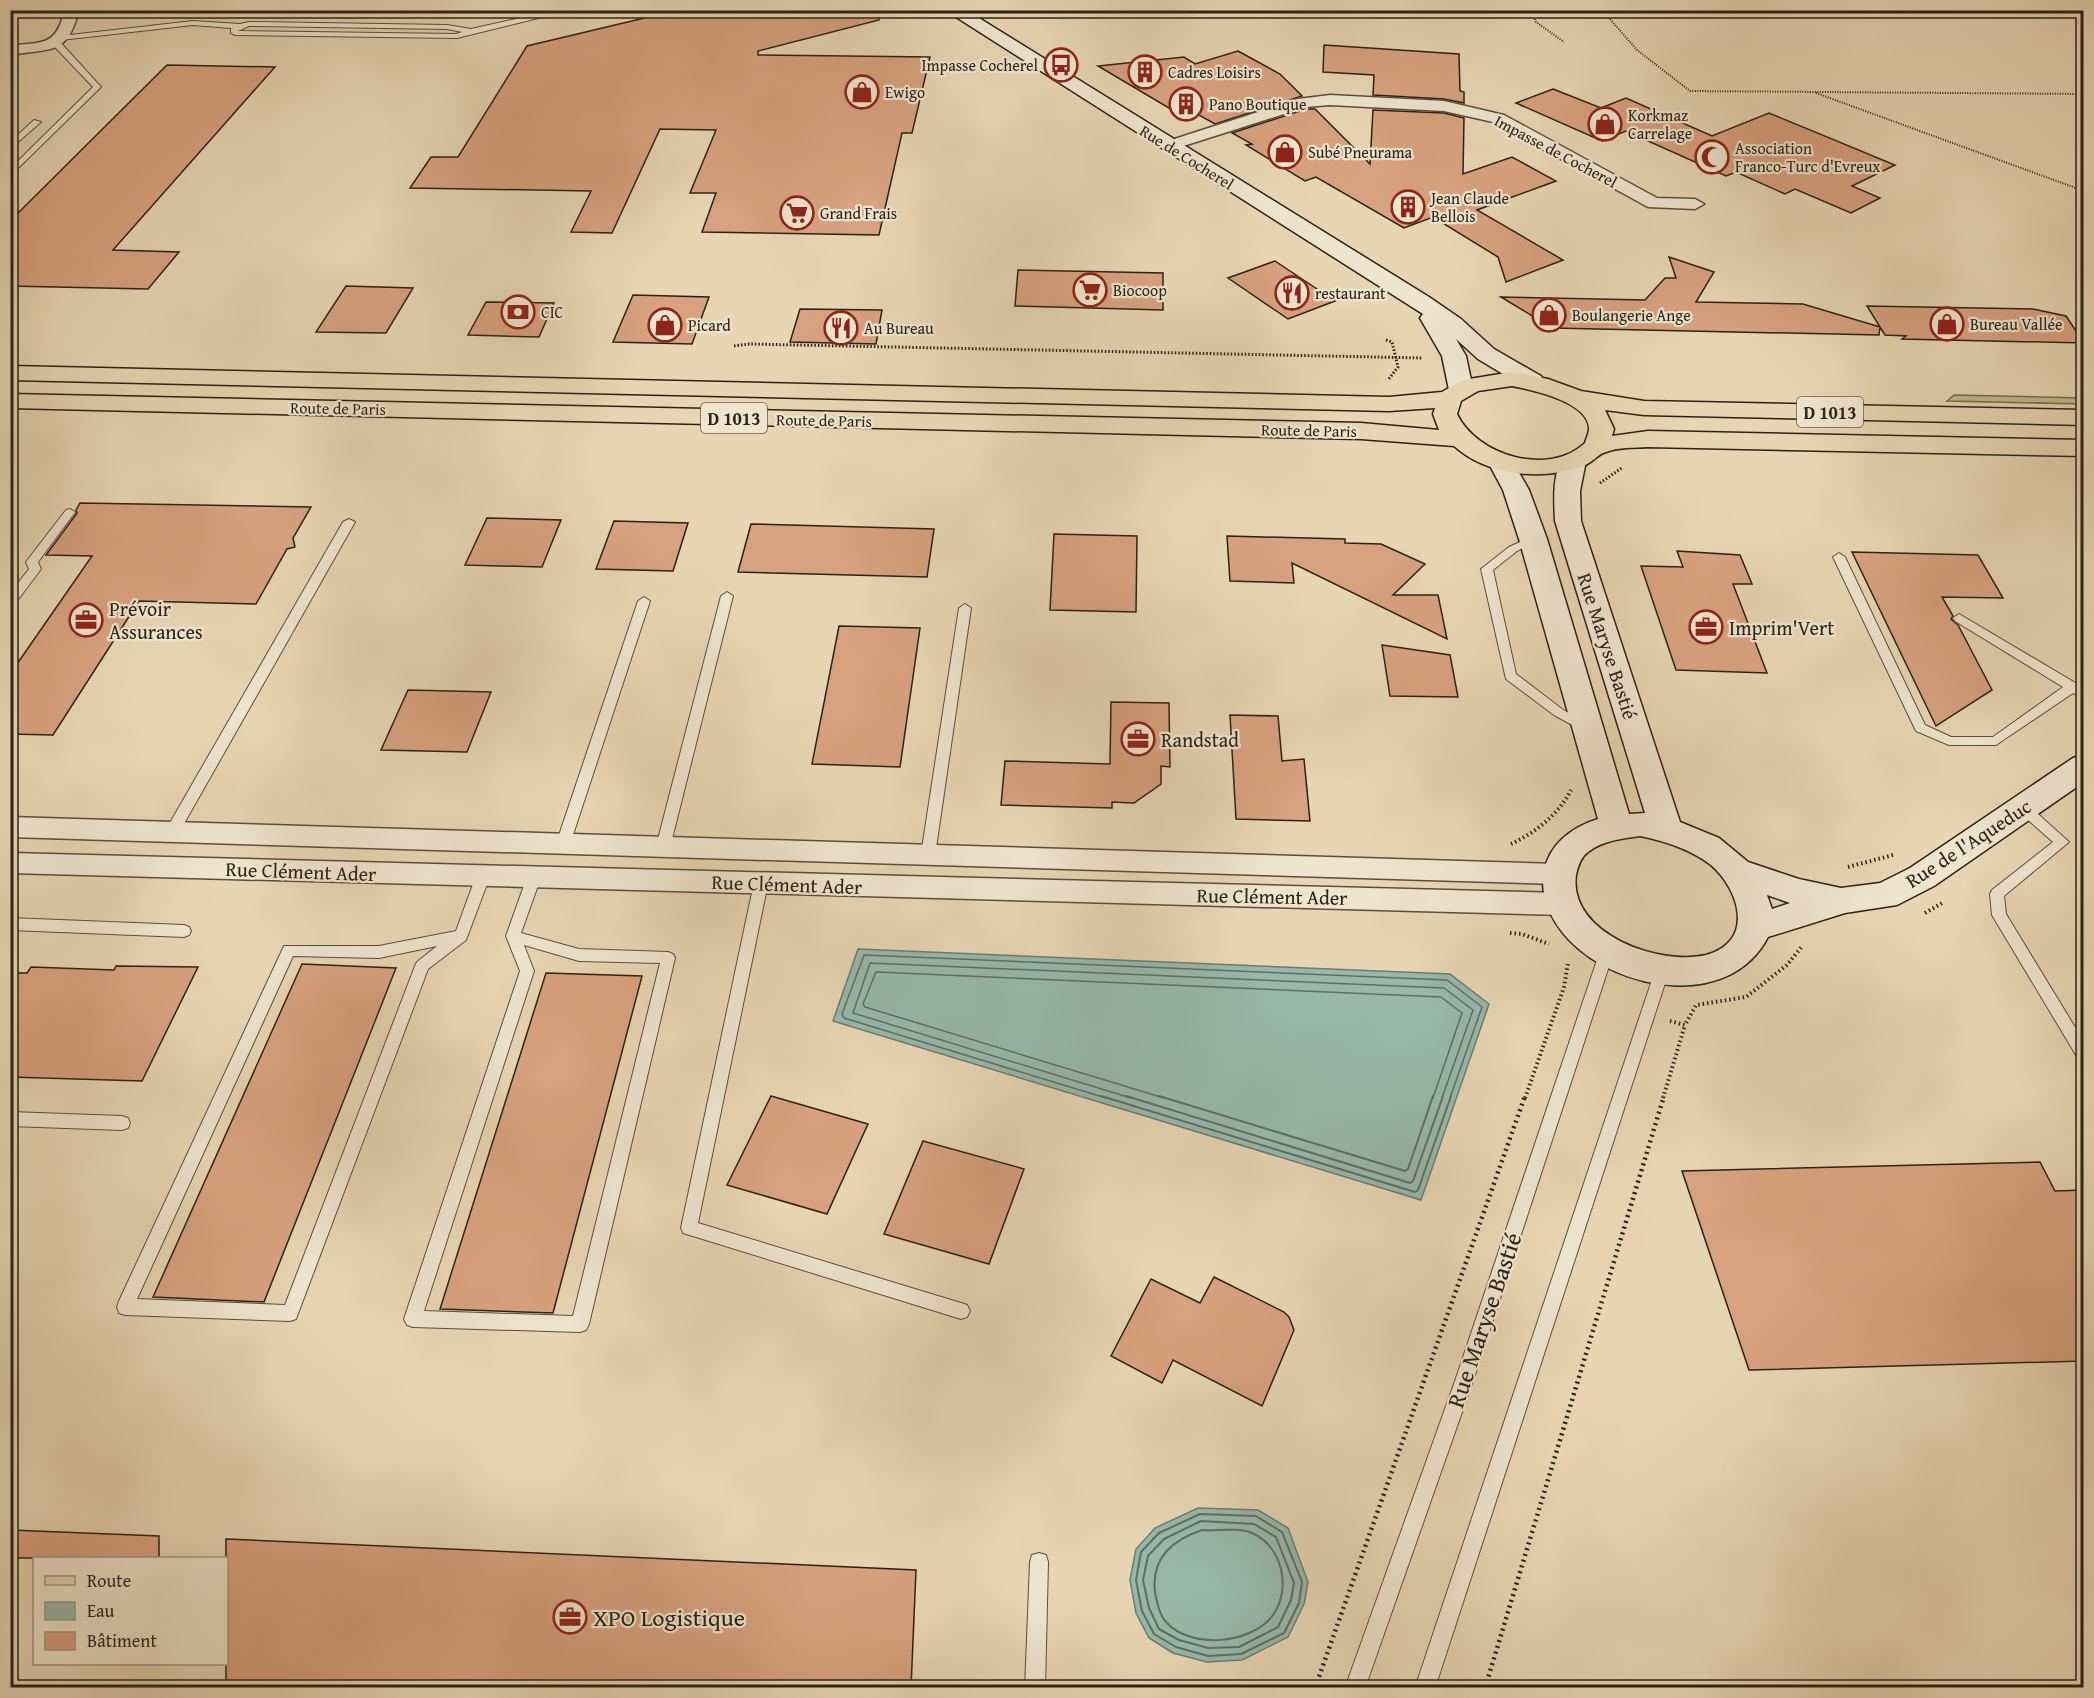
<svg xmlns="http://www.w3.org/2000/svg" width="2094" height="1698" font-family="'Gentium Book Plus',serif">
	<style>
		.green { fill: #bdbb88; stroke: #746e50; stroke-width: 1.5 }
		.water { fill: #97b9ac; stroke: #6b7d70; stroke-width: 1.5 }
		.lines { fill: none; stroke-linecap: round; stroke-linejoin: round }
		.shore-far1 { stroke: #606e62; stroke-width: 1.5 }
		.shore { stroke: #606e62; stroke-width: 2 }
		.building { fill: #d8a17f; stroke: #2a2217; stroke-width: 1.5 }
		.lane-casing { stroke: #594f3e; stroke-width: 2 }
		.street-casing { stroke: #594f3e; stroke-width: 3 }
		.secondary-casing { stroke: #2a2217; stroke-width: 3 }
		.primary-casing { stroke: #2a2217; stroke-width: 3 }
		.path-far3 { stroke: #2a2217; stroke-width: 2; stroke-dasharray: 1 1.5; stroke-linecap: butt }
		.path-far2 { stroke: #2a2217; stroke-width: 3; stroke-dasharray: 1.5 2; stroke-linecap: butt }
		.path-far1 { stroke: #2a2217; stroke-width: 4; stroke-dasharray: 1.5 3; stroke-linecap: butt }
		.path { stroke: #2a2217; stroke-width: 4.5; stroke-dasharray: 2 4; stroke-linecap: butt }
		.lane { fill: #efe4ce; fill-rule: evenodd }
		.street { fill: #efe4ce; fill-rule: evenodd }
		.secondary { fill: #efe4ce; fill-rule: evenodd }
		.primary { fill: #e7d5b3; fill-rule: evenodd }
		.labels { text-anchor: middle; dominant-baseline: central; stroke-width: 4.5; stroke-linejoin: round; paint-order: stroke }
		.far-poi-label { font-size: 16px; fill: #2a2217; stroke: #efe4ce; text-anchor: start }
		.far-street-label { font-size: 16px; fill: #2a2217; stroke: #efe4ce }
		.shield { fill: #efe4ce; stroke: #655c4e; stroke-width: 1.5 }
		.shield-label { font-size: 18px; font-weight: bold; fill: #2a2217 }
		.poi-label { font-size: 20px; fill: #2a2217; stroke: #efe4ce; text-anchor: start }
		.street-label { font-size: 20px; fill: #2a2217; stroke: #efe4ce }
		.near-street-label { font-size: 24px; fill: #2a2217; stroke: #efe4ce }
		.near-poi-label { font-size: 24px; fill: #2a2217; stroke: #efe4ce; text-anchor: start }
	</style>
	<rect width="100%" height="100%" fill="#e7d5b3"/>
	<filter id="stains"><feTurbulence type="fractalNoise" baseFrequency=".00333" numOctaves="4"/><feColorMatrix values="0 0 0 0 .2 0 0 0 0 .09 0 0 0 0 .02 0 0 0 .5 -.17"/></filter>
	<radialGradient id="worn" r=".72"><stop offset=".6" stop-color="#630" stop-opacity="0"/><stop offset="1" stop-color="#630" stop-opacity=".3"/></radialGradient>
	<!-- green -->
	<polygon class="green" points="1954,395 2083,398 2083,404 1947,401"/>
	<!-- water -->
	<g class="water">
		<polygon points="858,949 1450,974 1489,1004 1421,1200 833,1021"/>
		<polygon points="1198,1508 1258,1510 1288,1528 1308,1582 1304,1604 1288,1637 1242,1660 1207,1662 1173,1653 1149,1638 1136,1613 1130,1580 1136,1549 1155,1528"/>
	</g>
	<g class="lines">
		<!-- shore-far1 -->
		<g class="shore-far1">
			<polyline points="1106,1098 844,1018 842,1014 864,955 1447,980 1482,1007 1450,1098"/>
			<polyline points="1131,1098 853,1013 870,963 1444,988 1473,1010 1442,1098"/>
			<polyline points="1164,1098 865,1007 863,1004 876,972 1441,997 1462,1013 1433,1098"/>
		</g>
		<!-- shore -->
		<g class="shore">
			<polyline points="1101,1096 1415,1192 1418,1190 1451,1096"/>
			<polyline points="1126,1096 1410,1183 1413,1181 1443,1096"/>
			<polyline points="1159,1096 1405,1171 1408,1169 1433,1096"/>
			<polygon points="1200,1514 1256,1516 1282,1532 1302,1582 1299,1603 1284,1633 1241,1654 1208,1656 1176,1647 1154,1634 1142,1611 1136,1580 1141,1552 1159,1533"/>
			<polygon points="1201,1521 1254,1524 1276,1537 1294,1583 1291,1600 1278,1627 1239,1647 1208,1648 1179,1640 1159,1629 1149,1608 1143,1580 1148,1556 1164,1539"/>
			<path d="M1202 1530C1218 1531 1237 1527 1252 1533 1282 1546 1292 1588 1273 1615 1252 1644 1191 1650 1166 1622 1159 1614 1157 1602 1155 1592 1151 1558 1172 1540 1202 1530Z"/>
		</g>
	</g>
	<!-- building -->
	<g class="building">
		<polygon points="678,10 878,10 879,20 758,51 758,55 930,57 912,133 902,133 879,235 702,232 716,193 690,193 716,130 660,129 612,233 571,232 591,191 410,188 431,157 458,157 527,46"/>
		<polygon points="1324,45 1459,54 1460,91 1464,92 1464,103 1444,99 1373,95 1374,75 1323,72"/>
		<polygon points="1238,51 1280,74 1302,96 1215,124 1190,110 1174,111 1098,66 1184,57 1195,64"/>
		<polygon points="167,65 275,67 113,250 179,252 148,289 10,286 10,221"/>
		<polygon points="1553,89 1601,108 1626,98 1712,136 1769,113 1895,165 1852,186 1880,198 1851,213 1795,189 1785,194 1736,172 1726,176 1626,131 1602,141 1516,103"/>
		<polygon points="1306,109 1315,109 1370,164 1373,110 1444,113 1464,118 1463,174 1512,157 1556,181 1477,210 1563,260 1506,282 1498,257 1433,217 1404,228 1316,177 1305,181 1246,145 1252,144 1232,133"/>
		<polygon points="1669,257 1714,272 1696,302 1803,304 1880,327 1867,306 2033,309 2066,316 2084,343 1902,339 1906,336 1885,335 1880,327 1879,335 1552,328 1501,297 1645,300 1665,278 1676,278"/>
		<polygon points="1275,261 1335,301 1288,319 1228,278"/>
		<polygon points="1018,270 1163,273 1163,310 1015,306"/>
		<polygon points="346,286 413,288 386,333 316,332"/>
		<polygon points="633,295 709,297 692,344 613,342"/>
		<polygon points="486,302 554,303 539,337 468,335"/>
		<polygon points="800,309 882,310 876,344 790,342"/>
		<polygon points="80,503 311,507 293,538 295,547 287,549 256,604 139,601 53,735 10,734 10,674 92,556 46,555 77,513 76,510"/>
		<polygon points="487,518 561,520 542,567 465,565"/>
		<polygon points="614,521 688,523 673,571 596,569"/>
		<polygon points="751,524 934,529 927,577 738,572"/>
		<polygon points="1054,534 1137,536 1136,612 1050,610"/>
		<polygon points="1227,536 1345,539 1345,543 1381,544 1425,564 1393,595 1438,595 1447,639 1292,563 1294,583 1230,581"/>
		<polygon points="1677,551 1740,555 1752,584 1733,584 1767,673 1676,670 1641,566 1683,567"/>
		<polygon points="1852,552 1978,555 2003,598 1942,597 1953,616 1951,619 1958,625 1992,690 1936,726"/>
		<polygon points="839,626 920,628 900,767 812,764"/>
		<polygon points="1382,645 1450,655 1458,697 1390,696"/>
		<polygon points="408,690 491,692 467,752 381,750"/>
		<polygon points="1111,702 1169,703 1170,767 1161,766 1161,784 1134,803 1112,802 1112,808 1001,805 1005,761 1110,764"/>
		<polygon points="1230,715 1278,716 1282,761 1304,759 1310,821 1236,819"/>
		<polygon points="302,964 396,968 264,1302 153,1297"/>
		<polygon points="116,966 198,967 142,1081 10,1077 10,973 27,973 31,967 114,970"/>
		<polygon points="546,973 642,976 553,1313 440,1309"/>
		<polygon points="771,1096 868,1124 827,1214 727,1185"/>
		<polygon points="923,1141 1024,1169 989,1264 884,1234"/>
		<polygon points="2040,1162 2055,1191 2084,1190 2084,1361 1749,1370 1682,1171"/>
		<polygon points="1214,1277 1284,1312 1289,1317 1294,1330 1262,1406 1173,1360 1162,1383 1111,1356 1151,1279 1200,1303"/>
		<polygon points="10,1530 159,1536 159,1558 10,1558"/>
		<polygon points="226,1539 916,1570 911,1688 226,1688"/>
	</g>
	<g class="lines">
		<!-- lane casing -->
		<g class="lane-casing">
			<g id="lane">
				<path d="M556 10H571L457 38 235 35 231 33V28L193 25 61 40 57 38 61 36 193 21 240 24 249 22 447 25 471 29ZM249 26 447 29 462 32 456 34 238 31Z"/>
				<polygon points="53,41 59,41 101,87 10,176 10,169 93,87 53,45"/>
				<polygon points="34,120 41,122 10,149 10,142"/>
				<polygon points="70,509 75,512 38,562 41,569 14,605 10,606 10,593 29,569 26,562 66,510"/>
				<polygon points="349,519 355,522 177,836 167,836 165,832 167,828 343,522"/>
				<polygon points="1533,536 1537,537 1537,541 1517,551 1493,570 1516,674 1562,709 1589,725 1591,728 1585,732 1554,715 1506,679 1481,569 1509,547"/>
				<polygon points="1839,553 1845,557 1925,725 1951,737 1993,737 2063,687 1955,621 1953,618 1959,614 2084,688 2084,698 2073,693 1996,745 1949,745 1916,731 1833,557"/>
				<polygon points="727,592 733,596 670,847 663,852 656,847 721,596"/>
				<polygon points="644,597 650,601 570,844 568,848 558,848 556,844 638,601"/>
				<polygon points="965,604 971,608 935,855 933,859 923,859 921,855 959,608"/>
				<polygon points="2023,803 2028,805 2069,842 2004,896 2006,914 2084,1042 2084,1062 2079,1060 1992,915 1990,894 1992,890 2053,842 2018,811 2016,808"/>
				<path d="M483 871 488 872 490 876 466 940 428 969 296 1319 290 1321 125 1315 119 1313 117 1307 119 1301 284 946H379L456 931 476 876 478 872ZM437 946 417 962 415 966 285 1305 137 1299 293 956 379 958Z"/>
				<path d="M534 872 539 873 541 877 521 933 579 949 668 952 673 954 675 958 589 1324 586 1330 580 1332 413 1327 407 1325 404 1319 520 971 506 936 527 877 529 873ZM524 945 579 961 660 963 573 1316 424 1311 534 971Z"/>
				<polygon points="761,878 766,879 768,883 698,1223 961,1303 967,1305 970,1311 967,1317 961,1319 683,1233 681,1228 754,883 756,879"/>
				<polygon points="10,918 184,925 189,927 191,931 189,935 184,937 10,930"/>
				<polygon points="1607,945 1612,947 1614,951 1473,1381 1365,1688 1345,1688 1455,1381 1600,951 1602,947"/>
				<polygon points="1662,965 1667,967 1669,971 1435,1688 1415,1688 1655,971 1657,967"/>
				<polygon points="10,1112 122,1116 128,1118 130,1123 128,1128 122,1130 10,1126"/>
				<polygon points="1039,1553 1046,1555 1048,1562 1045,1688 1025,1688 1030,1562 1032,1555"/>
			</g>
		</g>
		<!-- street casing -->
		<g class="street-casing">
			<g id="street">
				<path d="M65 10H79C67 56 52 48 10 55V46C45 41 55 47 65 10Z"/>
				<polygon points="1330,95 1444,101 1504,115 1657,198 1695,199 1704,204 1695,209 1648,207 1493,122 1444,111 1330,105 1306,107 1174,149 1168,151 1160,146 1162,143 1298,99"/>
				<polygon points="10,817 1558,864 1568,867 1572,874 1568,881 1558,884 10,837"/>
				<polygon points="10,853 1563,893 1573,896 1577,904 1573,912 1563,915 10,873"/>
			</g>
		</g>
		<!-- secondary casing -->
		<g class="secondary-casing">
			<g id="secondary">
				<polygon points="945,10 966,10 1429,297 1461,319 1494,349 1541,376 1544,381 1541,386 1532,388 1523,386 1478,359 1456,339 1466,356 1473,390 1470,395 1461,397 1452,395 1449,390 1442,356 1420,318 1423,314"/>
				<path d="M1573 453 1582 456 1586 461 1580 491 1581 521 1680 822 1719 838 1748 862 1799 879 1841 888 1880 883 1910 868 2073 758 2084 755V782L1934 886 1897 905 1845 913 1768 937C1730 1010 1619 992 1569 940 1526 894 1537 838 1598 819L1519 539 1503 490 1488 462 1492 457 1501 454 1510 457 1529 490 1547 539 1629 814 1645 813 1555 521C1554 500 1552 473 1564 456ZM1640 836C1665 841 1690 849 1711 865 1740 890 1755 942 1706 955 1660 966 1568 934 1576 875 1578 866 1581 857 1588 852 1603 840 1622 839 1640 836ZM1767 895 1790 903 1772 909Z"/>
			</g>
		</g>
		<!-- primary casing -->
		<g class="primary-casing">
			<path id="primary" d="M10 366 1389 397 1442 392 1463 380 1512 372 1548 379 1581 391 1644 401 2084 410V425L1644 415 1605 410 1614 429 1612 436 1648 431 2084 440V456L1648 447C1635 448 1618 447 1606 452 1598 454 1592 463 1583 466 1542 481 1487 476 1454 446L1361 439 10 408V394L1361 423 1439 430 1433 414 1435 408 1389 411 10 380ZM1512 386C1532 390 1589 402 1589 429 1589 433 1586 439 1585 443 1549 477 1477 456 1457 414L1461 401 1478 391Z"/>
		</g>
		<!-- path-far3 -->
		<g class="path-far3">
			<polyline points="1530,10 1536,22 1564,42"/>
			<polyline points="1602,10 1637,50 1690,91 2084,94"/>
			<polyline points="1816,93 2084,191"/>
		</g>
		<!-- path-far2 -->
		<g class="path-far2">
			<polyline points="1386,340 1392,342 1398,367 1388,380"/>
			<polyline points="734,346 749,344 1423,358"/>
			<polyline points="1600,483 1623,467"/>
		</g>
		<!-- path-far1 -->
		<g class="path-far1">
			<path d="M1511 844C1535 833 1559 814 1571 790"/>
			<polyline points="1848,867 1893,855"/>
			<polyline points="1925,913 1944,902"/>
			<polyline points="1510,933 1522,934 1549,944"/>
			<polyline points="1670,1021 1685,1025 1696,1005 1746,997 1787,965 1803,945"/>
			<polyline points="1525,1098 1564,987 1568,963"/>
			<polyline points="1663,1098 1685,1025"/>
		</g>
		<!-- path -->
		<g class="path">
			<polyline points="1315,1688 1525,1096"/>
			<polyline points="1485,1688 1664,1096"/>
		</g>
		<!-- lane -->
		<use href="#lane" class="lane"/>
		<!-- street -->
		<use href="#street" class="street"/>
		<!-- secondary -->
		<use href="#secondary" class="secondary"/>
		<!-- primary -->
		<use href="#primary" class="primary"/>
	</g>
	<!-- icons -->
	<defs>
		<g id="bus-ring" transform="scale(1.725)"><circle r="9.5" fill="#efe4ce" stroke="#8f2418" stroke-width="1.5"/><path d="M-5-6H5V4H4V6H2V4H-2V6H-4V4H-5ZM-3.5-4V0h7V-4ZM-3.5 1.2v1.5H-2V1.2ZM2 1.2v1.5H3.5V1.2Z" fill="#8f2418"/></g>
		<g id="building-ring" transform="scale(1.725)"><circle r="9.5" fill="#efe4ce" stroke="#8f2418" stroke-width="1.5"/><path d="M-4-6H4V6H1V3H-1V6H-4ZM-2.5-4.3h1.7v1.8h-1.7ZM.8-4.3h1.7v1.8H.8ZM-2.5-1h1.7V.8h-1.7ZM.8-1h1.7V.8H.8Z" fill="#8f2418"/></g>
		<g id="shop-ring" transform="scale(1.725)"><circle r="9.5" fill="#efe4ce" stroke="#8f2418" stroke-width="1.5"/><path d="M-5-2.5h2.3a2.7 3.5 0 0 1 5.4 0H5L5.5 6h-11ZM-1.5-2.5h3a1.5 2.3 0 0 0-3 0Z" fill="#8f2418"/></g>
		<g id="mosque-ring" transform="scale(1.725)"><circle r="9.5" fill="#efe4ce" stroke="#8f2418" stroke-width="1.5"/><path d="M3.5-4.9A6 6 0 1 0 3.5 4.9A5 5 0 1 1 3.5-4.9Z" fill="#8f2418"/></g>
		<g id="supermarket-ring" transform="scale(1.725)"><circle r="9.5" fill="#efe4ce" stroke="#8f2418" stroke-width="1.5"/><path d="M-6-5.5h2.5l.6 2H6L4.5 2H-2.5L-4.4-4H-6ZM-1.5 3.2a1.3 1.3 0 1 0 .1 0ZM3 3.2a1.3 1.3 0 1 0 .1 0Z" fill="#8f2418"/></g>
		<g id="restaurant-ring" transform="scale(1.725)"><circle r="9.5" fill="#efe4ce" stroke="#8f2418" stroke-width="1.5"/><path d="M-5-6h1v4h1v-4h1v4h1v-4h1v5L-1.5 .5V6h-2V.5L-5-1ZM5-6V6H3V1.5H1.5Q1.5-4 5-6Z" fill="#8f2418"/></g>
		<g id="bank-ring" transform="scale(1.725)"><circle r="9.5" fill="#efe4ce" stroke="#8f2418" stroke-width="1.5"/><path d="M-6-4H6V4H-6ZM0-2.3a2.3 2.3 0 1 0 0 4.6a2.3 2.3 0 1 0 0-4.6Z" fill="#8f2418"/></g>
		<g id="office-ring" transform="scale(1.725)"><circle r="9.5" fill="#efe4ce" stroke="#8f2418" stroke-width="1.5"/><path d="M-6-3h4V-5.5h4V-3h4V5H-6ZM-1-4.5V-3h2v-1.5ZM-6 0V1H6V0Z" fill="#8f2418"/></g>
	</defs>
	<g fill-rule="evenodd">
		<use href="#bus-ring" x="1061" y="65"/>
		<use href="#building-ring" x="1145" y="72"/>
		<use href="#shop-ring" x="862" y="92"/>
		<use href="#building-ring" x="1186" y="104"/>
		<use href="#shop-ring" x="1605" y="124"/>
		<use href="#shop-ring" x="1285" y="152"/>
		<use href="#mosque-ring" x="1712" y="157"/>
		<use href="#building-ring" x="1408" y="207"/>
		<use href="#supermarket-ring" x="797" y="213"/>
		<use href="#supermarket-ring" x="1090" y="290"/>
		<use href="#restaurant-ring" x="1292" y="293"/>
		<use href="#bank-ring" x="518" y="312"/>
		<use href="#shop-ring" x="1549" y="315"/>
		<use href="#shop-ring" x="1947" y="324"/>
		<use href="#shop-ring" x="665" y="325"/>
		<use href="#restaurant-ring" x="841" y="328"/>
		<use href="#office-ring" x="86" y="620"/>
		<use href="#office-ring" x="1706" y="627"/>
		<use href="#office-ring" x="1138" y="739"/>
		<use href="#office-ring" x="570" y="1617"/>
	</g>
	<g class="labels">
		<!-- far-poi labels -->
		<g class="far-poi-label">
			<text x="1038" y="65" text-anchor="end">Impasse Cocherel</text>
			<text x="1168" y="72">Cadres Loisirs</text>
			<text x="885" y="92">Ewigo</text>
			<text x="1209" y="104">Pano Boutique</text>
			<text x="1628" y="115">Korkmaz<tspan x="1628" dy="18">Carrelage</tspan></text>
			<text x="1735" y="148">Association<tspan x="1735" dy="18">Franco-Turc d'Evreux</tspan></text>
			<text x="1308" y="152">Subé Pneurama</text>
			<text x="1431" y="198">Jean Claude<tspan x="1431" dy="18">Bellois</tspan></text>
			<text x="820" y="213">Grand Frais</text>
			<text x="1113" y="290">Biocoop</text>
			<text x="1315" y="293">restaurant</text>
			<text x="541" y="312">CIC</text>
			<text x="1572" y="315">Boulangerie Ange</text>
			<text x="1970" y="324">Bureau Vallée</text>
			<text x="688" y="325">Picard</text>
			<text x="864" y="328">Au Bureau</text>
		</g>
		<!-- far-street labels -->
		<g class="far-street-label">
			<text transform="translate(1556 151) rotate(28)">Impasse de Cocherel</text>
			<text transform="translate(1187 157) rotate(32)">Rue de Cocherel</text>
			<text transform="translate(338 408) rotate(1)">Route de Paris</text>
			<text transform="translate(824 420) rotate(1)">Route de Paris</text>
			<text transform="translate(1309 430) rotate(1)">Route de Paris</text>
		</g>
		<!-- shield labels -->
		<g class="shield">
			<rect x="1797" y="397" width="66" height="30" rx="4.5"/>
			<rect x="701" y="403" width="66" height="30" rx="4.5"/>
		</g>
		<g class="shield-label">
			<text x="1830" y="412">D 1013</text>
			<text x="734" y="418">D 1013</text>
		</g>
		<!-- poi labels -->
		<g class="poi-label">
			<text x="109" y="608">Prévoir<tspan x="109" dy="23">Assurances</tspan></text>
			<text x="1729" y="627">Imprim'Vert</text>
			<text x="1161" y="739">Randstad</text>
		</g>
		<!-- street labels -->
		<g class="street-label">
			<text transform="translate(1608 646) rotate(72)">Rue Maryse Bastié</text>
			<text transform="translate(1968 843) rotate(-33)">Rue de l'Aqueduc</text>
			<text transform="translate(301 871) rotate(2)">Rue Clément Ader</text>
			<text transform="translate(787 884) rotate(2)">Rue Clément Ader</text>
			<text transform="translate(1272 896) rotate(1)">Rue Clément Ader</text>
		</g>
		<!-- near-street labels -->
		<g class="near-street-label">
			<text transform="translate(1484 1320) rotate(-71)">Rue Maryse Bastié</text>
		</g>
		<!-- near-poi labels -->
		<g class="near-poi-label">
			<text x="593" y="1617">XPO Logistique</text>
		</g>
	</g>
	<!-- margin -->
	<rect width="2094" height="1698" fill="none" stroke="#e7d5b3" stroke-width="36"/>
	<rect x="12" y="12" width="2070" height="1674" fill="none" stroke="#2a2217" stroke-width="3"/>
	<rect x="18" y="18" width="2058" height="1662" fill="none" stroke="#2a2217" stroke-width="1.5"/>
	<!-- legend -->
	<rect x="33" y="1557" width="195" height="108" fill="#efe4ce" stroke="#a09685" stroke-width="1.5"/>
	<rect x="45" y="1576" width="30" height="9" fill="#e7d5b3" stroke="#a09685" stroke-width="1.5"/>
	<text x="87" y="1587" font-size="18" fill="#2a2217">Route</text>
	<rect x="45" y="1602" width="30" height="18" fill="#97b9ac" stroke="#a09685" stroke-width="1.5"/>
	<text x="87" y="1617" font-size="18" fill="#2a2217">Eau</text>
	<rect x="45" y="1632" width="30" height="18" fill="#d8a17f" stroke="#a09685" stroke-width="1.5"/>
	<text x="87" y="1647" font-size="18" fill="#2a2217">Bâtiment</text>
	<rect width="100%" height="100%" filter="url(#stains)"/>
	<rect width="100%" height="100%" fill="url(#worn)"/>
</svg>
